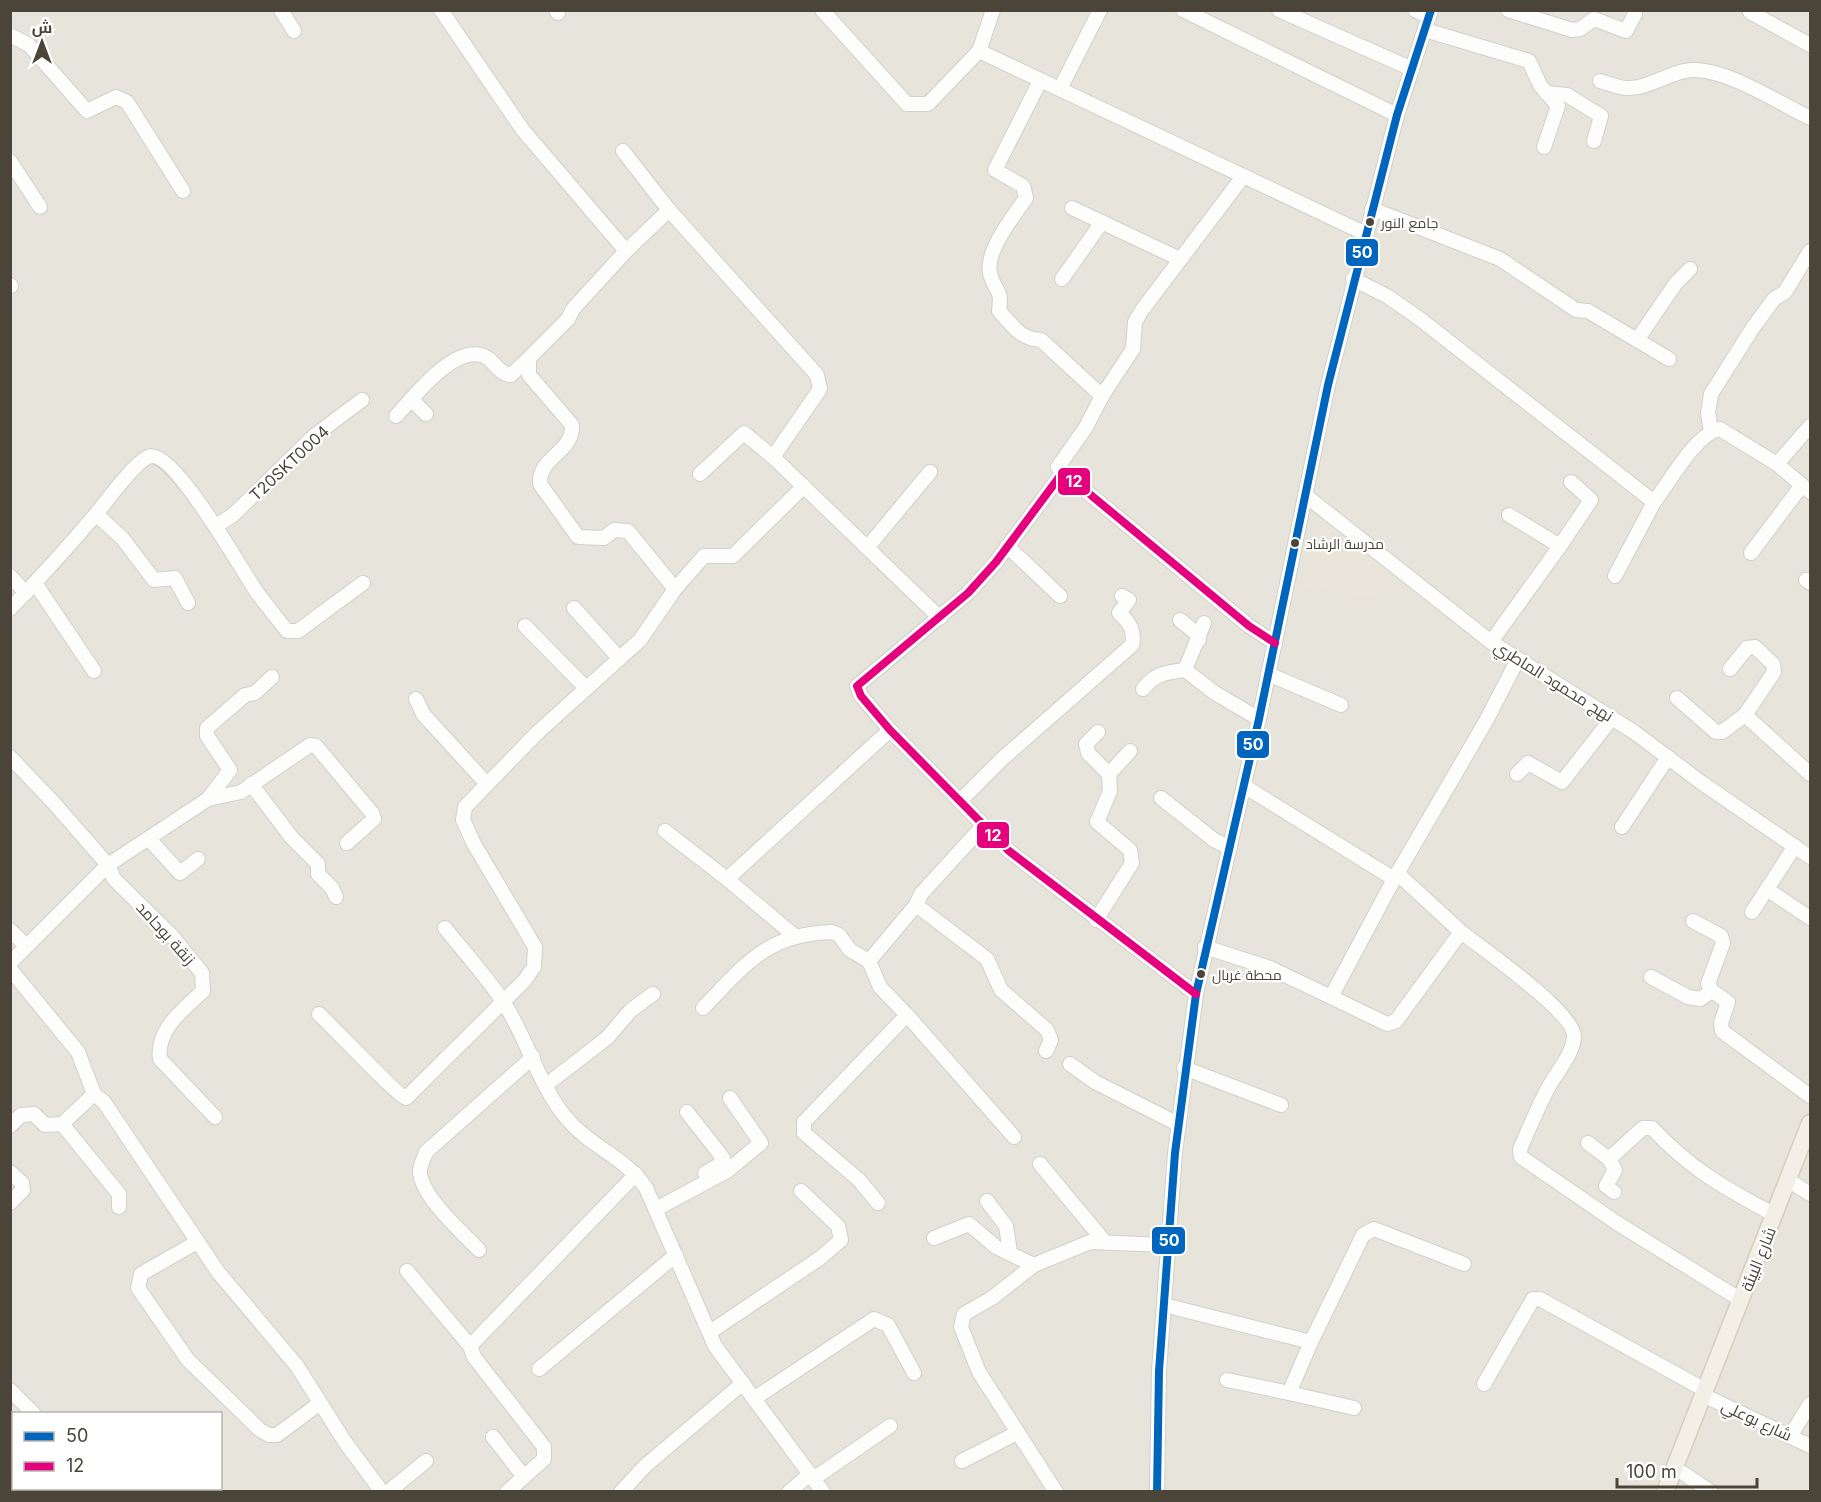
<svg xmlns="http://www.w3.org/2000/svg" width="1821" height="1502" font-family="Inter,Cairo,sans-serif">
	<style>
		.residential { fill: #e7e4dc; fill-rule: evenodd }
		.education { fill: #eae5da }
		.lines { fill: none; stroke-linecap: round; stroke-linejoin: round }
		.minor-casing { stroke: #d2d0cb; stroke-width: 16 }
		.major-casing { stroke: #d6cebb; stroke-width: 19 }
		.minor { stroke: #fdfdfc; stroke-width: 14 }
		.major { stroke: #f2efe6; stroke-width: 16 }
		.bus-1-casing { stroke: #fff; stroke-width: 12 }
		.bus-2-casing { stroke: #fff; stroke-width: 12 }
		.bus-1 { stroke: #0065bd; stroke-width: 8 }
		.bus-2 { stroke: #e5007d; stroke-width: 8 }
		.bus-dot { fill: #4b4439; stroke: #fff; stroke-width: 2 }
		.labels { text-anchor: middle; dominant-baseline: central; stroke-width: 4.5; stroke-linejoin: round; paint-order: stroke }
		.bus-label { font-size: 14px; fill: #4b4439; stroke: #fff; text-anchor: start }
		.street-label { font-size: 16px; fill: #4b4439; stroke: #fff }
		.line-badge { stroke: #fff; stroke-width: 2 }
		.badge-label { font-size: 16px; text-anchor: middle; font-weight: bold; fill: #fff }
	</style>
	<rect width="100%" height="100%" fill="#f4f2ee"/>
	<!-- residential -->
	<path class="residential" d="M10 11H1810V1491H11ZM14 1414H220V1488H14Z"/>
	<!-- education -->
	<polygon class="education" points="1322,515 1395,571 1372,599 1322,588 1321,592 1303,589 1317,517"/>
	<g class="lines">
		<!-- minor casing -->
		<g class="minor-casing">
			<g id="minor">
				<polyline points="281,10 294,31"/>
				<polyline points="441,10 522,129 626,251 669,210 817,375 820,389 773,457 940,618"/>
				<polyline points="556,10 558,13"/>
				<polyline points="822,10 907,104 928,104 979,51"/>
				<polyline points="993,10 979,51 1366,234"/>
				<polyline points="1183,10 1397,115"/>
				<polyline points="1279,10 1412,69"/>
				<polyline points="1415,10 1429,17"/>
				<polyline points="1508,10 1572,30 1580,29 1594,19 1626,31 1635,14"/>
				<polyline points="1750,12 1810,45"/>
				<polyline points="1425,30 1529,61 1540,85 1558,106 1544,147"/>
				<polyline points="10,35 29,45 87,111 116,97 127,102 183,191"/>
				<path d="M1040 81 995 170 1023 186 1026 198C1014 216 982 254 991 277 997 294 1002 289 999 311 1013 326 1020 339 1041 340L1102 396"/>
				<path d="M1600 81C1608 83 1618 88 1627 88 1650 89 1671 70 1694 70 1729 70 1779 103 1810 118"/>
				<polyline points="1060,89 1100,10"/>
				<polyline points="1546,93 1567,95 1601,116 1594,141"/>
				<polyline points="623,151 669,210"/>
				<polyline points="10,161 40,207"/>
				<polyline points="1072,208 1180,259"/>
				<polyline points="1372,209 1500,259 1576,310 1588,311 1669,359"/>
				<path d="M626 251 573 309 568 319 529 358V375L572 425C574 452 538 457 540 484L578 537 604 538 614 530 628 531 675 589"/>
				<polyline points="1062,279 1102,222"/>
				<path d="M1353 279 1387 296 1420 319 1654 502C1670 482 1695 434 1720 429L1777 464 1810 492"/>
				<polyline points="10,285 11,286"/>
				<polyline points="1637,340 1676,283 1690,269"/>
				<polyline points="412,400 426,414"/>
				<path d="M396 416C414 397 451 348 481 355 494 358 497 374 511 375L529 358"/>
				<polyline points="1711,431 1708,413 1711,394 1752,329 1774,299 1785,292 1810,251"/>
				<polyline points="1777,464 1810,426"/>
				<polyline points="1063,472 1058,467 1086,427 1102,396 1133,349 1135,322 1142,310 1242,178"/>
				<polyline points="700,474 744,433 773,457"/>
				<polyline points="1305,495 1491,642 1634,732 1702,783 1810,857"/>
				<polyline points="96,514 123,539 154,580 175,578 188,603"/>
				<polyline points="216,526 233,515 314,436 362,400"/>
				<polyline points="1007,546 1060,596"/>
				<polyline points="1560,546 1591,500 1571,482"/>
				<polyline points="867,548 930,472"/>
				<polyline points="1751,553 1802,485"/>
				<polyline points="10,576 26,593"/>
				<polyline points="1615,576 1654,502"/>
				<polyline points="1806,580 1810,583"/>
				<polyline points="35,583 94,671"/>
				<polyline points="574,608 619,658"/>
				<path d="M10 609C40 578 68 547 96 514 107 501 133 464 148 457 172 446 243 572 256 591 266 605 277 618 287 631H298L363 583"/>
				<polyline points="1180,620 1196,633 1199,640"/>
				<polyline points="525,626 585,687"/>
				<polyline points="1491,642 1560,546 1509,515"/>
				<polyline points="1730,669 1747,648 1755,647 1773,664 1774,672 1745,715 1810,774"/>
				<polyline points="1185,670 1204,623"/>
				<polyline points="1268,674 1341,705"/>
				<path d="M1143 689C1154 674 1167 672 1185 670L1215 693 1259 719"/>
				<polyline points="1677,698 1716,732 1722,732 1745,715"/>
				<polyline points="416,699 423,714 486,783"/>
				<path d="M10 757 53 802 108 865 114 879 172 936 202 973 203 991C184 1009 156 1029 160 1059L215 1117"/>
				<polyline points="1109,774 1130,751"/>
				<polyline points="1517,774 1528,763 1562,782 1612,718"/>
				<polyline points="251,784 292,838 318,864 318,874 332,888 336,897"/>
				<polyline points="1244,786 1394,879"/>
				<polyline points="1161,798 1214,840 1230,848"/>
				<polyline points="208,799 230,770 207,736 207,728 245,695 255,693 272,677"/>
				<path d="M960 801 1002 759 1132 645C1135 630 1130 623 1119 613L1129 600 1122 596"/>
				<polyline points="1622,827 1668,757"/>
				<polyline points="665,831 727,879"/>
				<polyline points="149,839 180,873 198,859"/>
				<polyline points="1769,888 1771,892 1810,918"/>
				<polyline points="916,905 987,959 1001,990 1047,1030 1051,1040 1046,1051"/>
				<polyline points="1752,912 1795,846"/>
				<polyline points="1096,920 1132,863 1130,850 1097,822 1110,791 1109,774 1088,753 1086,744 1098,732"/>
				<polyline points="1693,921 1721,936 1723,943 1708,984 1712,991 1728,1002 1721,1023 1722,1031 1810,1096"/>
				<path d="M445 928C464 952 487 977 504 1003 528 1040 539 1087 568 1120 591 1147 626 1158 646 1188L715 1346 823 1492"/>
				<polyline points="10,930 26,946"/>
				<path d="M1461 932C1482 948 1576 1014 1574 1037 1573 1055 1555 1074 1547 1090 1537 1109 1529 1129 1520 1149L1521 1157 1617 1223 1741 1300"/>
				<polyline points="796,937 727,879 890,730"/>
				<polyline points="1205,947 1270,968 1331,997 1394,879 1486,721 1518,659"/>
				<polyline points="869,961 880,987 907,1015 804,1122 804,1133 859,1180 878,1203"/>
				<polyline points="10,963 108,865 208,799 241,792 310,745 316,746 372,813 374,819 347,843"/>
				<polyline points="10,969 78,1052 94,1094 104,1102 218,1272 297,1366 345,1442 382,1492"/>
				<polyline points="1651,977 1688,997 1700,999 1712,991"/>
				<polyline points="1196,994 1009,851 890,730 861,696 857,686 968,593 996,562 1063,472 1249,626 1275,643"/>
				<polyline points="1331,997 1387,1024 1396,1021 1461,932 1397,873"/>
				<path d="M703 1008C745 965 766 934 832 932L839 935 850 950 869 961 916 905 921 894 983 826"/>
				<path d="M319 1014C331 1025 399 1097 406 1098L524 981 534 967 535 947 474 844 463 820 465 807 537 733 640 640 675 589 704 556H733L804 486"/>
				<polyline points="907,1015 1014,1137"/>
				<polyline points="1070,1064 1095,1082 1178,1124"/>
				<polyline points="1184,1068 1281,1105"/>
				<polyline points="546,1085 607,1038 631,1010 653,994"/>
				<polyline points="687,1112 723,1158 719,1165 705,1173"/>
				<polyline points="62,1124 119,1194 119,1207"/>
				<polyline points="10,1126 21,1115 34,1114 45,1125 62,1124 94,1094"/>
				<path d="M1588 1143 1609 1159 1643 1128H1652C1690 1169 1726 1189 1775 1215"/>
				<polyline points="1609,1159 1615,1170 1606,1186 1614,1192"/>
				<polyline points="1040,1164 1104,1241"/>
				<polyline points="10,1172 22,1183 23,1190 10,1203"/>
				<polyline points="1788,1180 1810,1194"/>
				<polyline points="987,1201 1006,1226 1010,1252"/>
				<polyline points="656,1209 727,1171 761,1143 730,1098"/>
				<polyline points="934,1238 969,1224 996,1247 1034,1265 1090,1242 1167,1245"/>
				<polyline points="197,1242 141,1274 138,1288 188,1360 260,1430 269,1435 277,1435 320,1403"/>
				<path d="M479 1250C463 1233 419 1195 420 1170 421 1164 424 1158 426 1152L533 1057"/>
				<polyline points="1034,1265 992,1298 964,1314 961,1327 979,1372 1056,1492"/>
				<polyline points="407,1271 470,1346"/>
				<polyline points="1164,1305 1311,1342 1363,1235 1374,1229 1464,1264"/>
				<polyline points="710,1332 820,1258 841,1240 838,1226 801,1191"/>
				<polyline points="1311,1342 1289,1393 1354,1408"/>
				<polyline points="539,1369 676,1255"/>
				<polyline points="1227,1380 1289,1393"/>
				<polyline points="1484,1384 1533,1299 1540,1299 1705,1390"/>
				<polyline points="10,1390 34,1414"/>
				<polyline points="1703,1395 1810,1446"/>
				<polyline points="755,1398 874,1319 888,1325 914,1373"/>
				<polyline points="1791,1435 1810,1404"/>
				<polyline points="493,1437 524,1477"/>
				<polyline points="962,1461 1017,1433"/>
				<polyline points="1683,1473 1711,1492"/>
				<polyline points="813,1479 890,1426"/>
				<polyline points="70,1492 73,1488"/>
				<polyline points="388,1492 426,1461"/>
				<polyline points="507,1492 544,1459 544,1447 474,1357 470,1346 636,1174"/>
				<polyline points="621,1492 645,1466 743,1383"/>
				<polyline points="789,1492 810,1474"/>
				<polyline points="1157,1492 1159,1371 1175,1153 1196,994 1259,719 1328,385 1397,115 1431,10"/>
			</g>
		</g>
		<!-- major casing -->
		<g class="major-casing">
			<polyline id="major" points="1665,1492 1810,1123"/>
		</g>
		<!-- minor -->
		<use href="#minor" class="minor"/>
		<!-- major -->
		<use href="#major" class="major"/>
		<!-- bus-1 casing -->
		<g class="bus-1-casing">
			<polyline id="bus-1" points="1157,1492 1159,1371 1175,1153 1196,994 1259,719 1328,385 1397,115 1431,10"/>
		</g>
		<!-- bus-2 casing -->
		<g class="bus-2-casing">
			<polyline id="bus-2" points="1196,994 1009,851 890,730 861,696 857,686 968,593 996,562 1063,472 1249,626 1275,643"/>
		</g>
		<!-- bus-1 -->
		<use href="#bus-1" class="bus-1"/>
		<!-- bus-2 -->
		<use href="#bus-2" class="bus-2"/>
	</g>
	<!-- markers -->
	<g class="bus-dot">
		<circle cx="1370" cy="222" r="5"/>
		<circle cx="1295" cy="543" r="5"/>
		<circle cx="1201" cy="974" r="5"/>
	</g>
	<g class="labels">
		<!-- bus labels -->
		<g class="bus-label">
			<text x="1381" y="222">جامع النور</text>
			<text x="1306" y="543">مدرسة الرشاد</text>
			<text x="1212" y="974">محطة غربال</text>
		</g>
		<!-- street labels -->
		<g class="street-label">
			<text transform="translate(289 463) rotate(-43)">T20SKT0004</text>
			<text transform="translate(1554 681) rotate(32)">نهج محمود الماطري</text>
			<text transform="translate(166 933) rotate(48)">زنقة بوحامد</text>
			<text transform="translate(1758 1259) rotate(-68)">شارع البيئة</text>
			<text transform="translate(1757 1420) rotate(25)">شارع بوعلي</text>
		</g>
	</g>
	<g class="line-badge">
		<rect x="1345" y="238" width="34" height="29" rx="6" fill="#0065bd"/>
		<rect x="1057" y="467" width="34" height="29" rx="6" fill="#e5007d"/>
		<rect x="1236" y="730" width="34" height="29" rx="6" fill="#0065bd"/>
		<rect x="976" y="821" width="34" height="28" rx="6" fill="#e5007d"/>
		<rect x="1151" y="1226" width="35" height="29" rx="6" fill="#0065bd"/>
	</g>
	<g class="badge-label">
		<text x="1362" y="258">50</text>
		<text x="1074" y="487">12</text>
		<text x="1253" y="750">50</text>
		<text x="993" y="841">12</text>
		<text x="1169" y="1246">50</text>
	</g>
	<!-- border -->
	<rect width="1821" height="1502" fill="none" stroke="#4b4439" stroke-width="24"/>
	<!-- legend -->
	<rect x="12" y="1412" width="210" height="78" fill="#ffffff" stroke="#b7b4b0" stroke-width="1.5"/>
	<rect x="24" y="1432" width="30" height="9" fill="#0065bd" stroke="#b7b4b0" stroke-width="1.5"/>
	<text x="66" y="1442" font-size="18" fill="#4b4439">50</text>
	<rect x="24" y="1462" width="30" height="9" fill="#e5007d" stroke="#b7b4b0" stroke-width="1.5"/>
	<text x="66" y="1472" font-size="18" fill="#4b4439">12</text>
	<!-- north arrow -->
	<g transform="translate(42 42)" stroke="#ffffff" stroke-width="4.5" paint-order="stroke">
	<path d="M0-4.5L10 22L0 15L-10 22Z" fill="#4b4439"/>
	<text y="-9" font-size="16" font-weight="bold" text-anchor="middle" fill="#4b4439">ش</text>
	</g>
	<!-- scale -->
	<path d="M1617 1478v9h140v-9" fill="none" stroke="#4b4439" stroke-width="3"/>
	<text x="1626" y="1478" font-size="18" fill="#4b4439" stroke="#ffffff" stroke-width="4.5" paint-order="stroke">100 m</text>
</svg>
